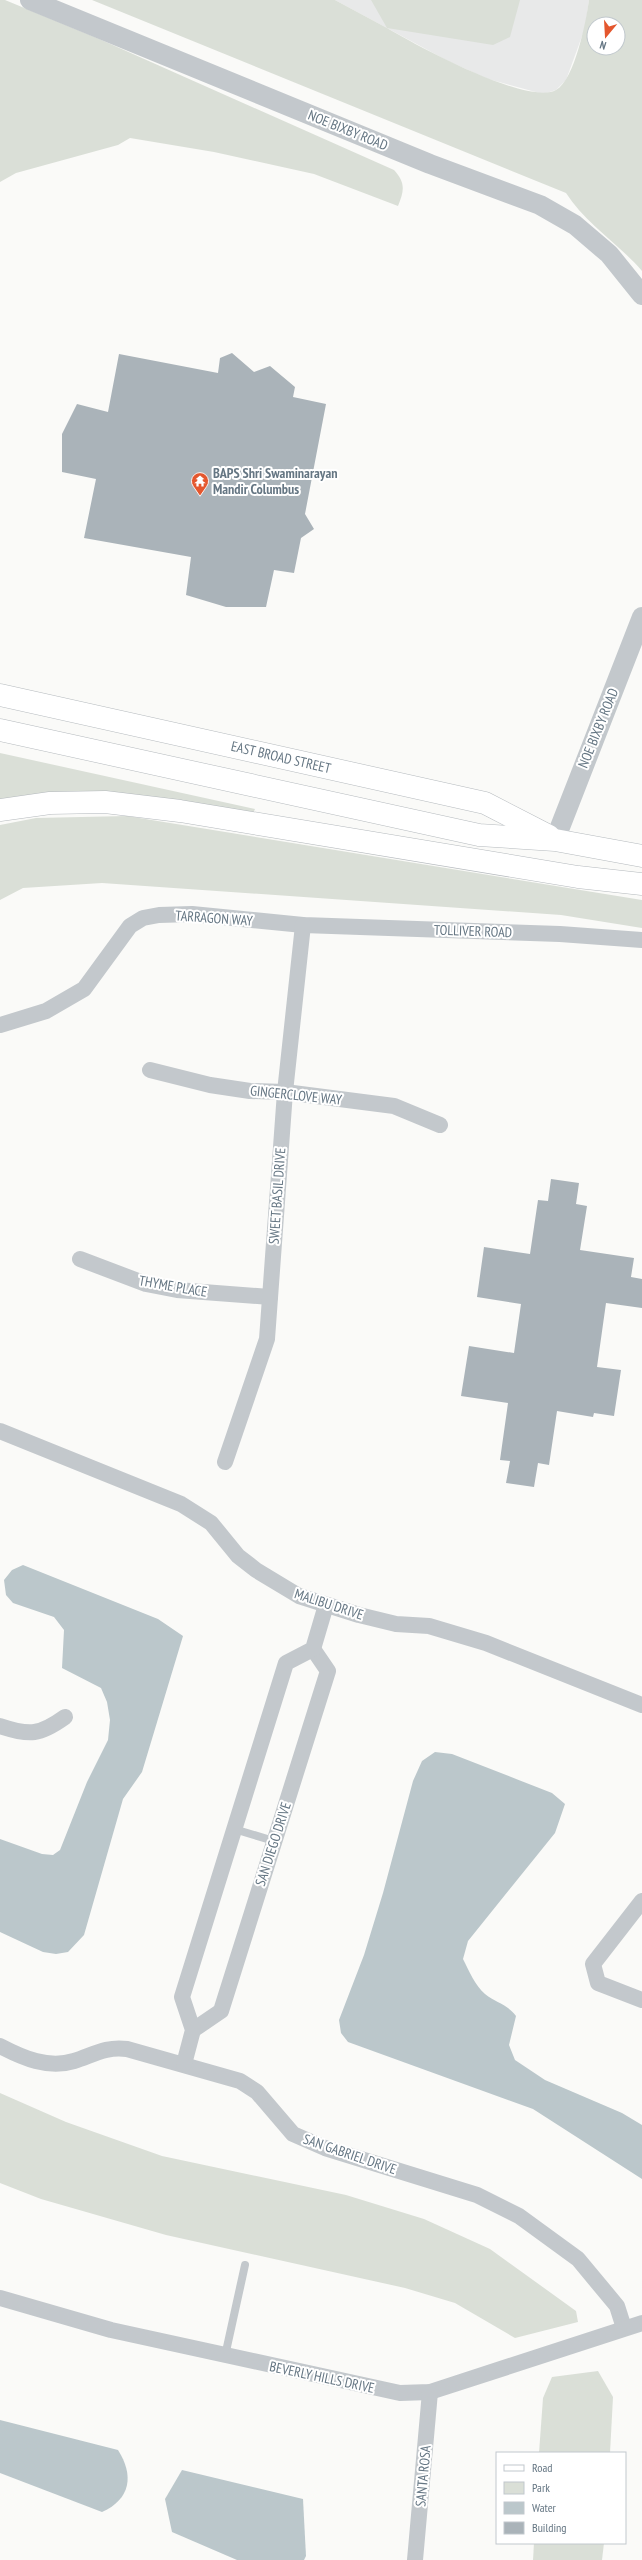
<svg xmlns="http://www.w3.org/2000/svg" width="642" height="2560" font-family="'PT Sans Narrow',sans-serif">
	<style>
		.built { fill: #e8e9e9 }
		.green { fill: #dadfd7; fill-rule: evenodd }
		.water { fill: #bbc7cb }
		.building { fill: #aab3b9 }
		.lines { fill: none; stroke-linecap: round; stroke-linejoin: round }
		.primary-casing { stroke: #b5babe; stroke-width: 23 }
		.motorway-casing { stroke: #b4b9bd; stroke-width: 23 }
		.service { stroke: #c3c8cc; stroke-width: 8 }
		.minor { stroke: #c3c8cc; stroke-width: 16 }
		.tertiary { stroke: #c3c8cc; stroke-width: 20 }
		.primary { stroke: #fff; stroke-width: 22 }
		.motorway { stroke: #fff; stroke-width: 22 }
		.labels { text-anchor: middle; dominant-baseline: central; stroke-width: 4; stroke-linejoin: round; paint-order: stroke }
		.street-label { font-size: 14px; fill: #657683; stroke: #fff }
		.poi-label { font-size: 14px; font-weight: bold; fill: #657683; stroke: #fff; text-anchor: start }
	</style>
	<rect width="100%" height="100%" fill="#fafaf8"/>
	<!-- built -->
	<polygon class="built" points="335,0 589,0 585,28 566,80 556,90 543,94 488,79 448,61"/>
	<!-- green -->
	<g class="green">
		<path d="M0 0H5L97 38 394 170C406 183 404 191 398 206L314 174 214 152 130 138 118 145 16 173 0 182Z"/>
		<path d="M92 0H335L387 28 371 0H520L510 37 493 45 387 28C416 45 527 106 556 90 575 79 586 21 589 0H642V271C619 244 585 223 566 193ZM594 24H618V48H594Z"/>
		<polygon points="0,753 255,809 252,816 0,803"/>
		<polygon points="127,816 642,900 642,928 561,915 102,883 23,888 0,900 0,825 36,818"/>
		<polygon points="0,2093 66,2122 162,2156 346,2195 424,2219 490,2249 576,2311 578,2322 515,2338 455,2303 405,2288 166,2235 41,2199 0,2183"/>
		<polygon points="598,2371 613,2397 610,2453 539,2453 543,2398 552,2377"/>
		<polygon points="534,2543 604,2543 602,2560 533,2560"/>
	</g>
	<!-- water -->
	<g class="water">
		<polygon points="23,1565 158,1619 183,1636 142,1772 123,1799 84,1935 68,1952 56,1954 43,1952 0,1932 0,1839 42,1854 53,1855 60,1850 87,1782 108,1740 110,1720 107,1702 101,1688 62,1668 64,1630 54,1617 13,1603 6,1595 4,1580 12,1570"/>
		<path d="M435 1752 452 1754 552 1793 565 1804 555 1833 468 1941 463 1959C469 1971 475 1985 485 1994 496 2003 506 2003 516 2016L509 2045 515 2060 545 2080 622 2113 642 2125V2179L533 2109 348 2042 341 2033 339 2020 364 1955 383 1893 413 1781 422 1761Z"/>
		<path d="M0 2420 118 2450C134 2475 131 2499 102 2512L0 2473Z"/>
		<polygon points="182,2470 303,2499 306,2556 304,2560 237,2560 172,2532 165,2499"/>
	</g>
	<!-- building -->
	<g class="building">
		<polygon points="232,353 254,372 270,366 295,387 293,397 326,404 305,514 314,529 301,538 294,573 274,570 266,607 226,607 186,595 191,557 84,538 96,479 62,472 62,434 77,404 108,412 119,354 218,373 220,358"/>
		<polygon points="551,1179 579,1183 576,1204 587,1206 580,1250 634,1258 631,1277 642,1279 642,1308 606,1303 597,1367 621,1370 614,1416 594,1413 593,1417 557,1411 549,1465 538,1463 534,1487 506,1483 510,1461 500,1460 508,1403 461,1396 469,1346 514,1353 521,1304 477,1297 484,1247 530,1254 538,1200 548,1201"/>
	</g>
	<g class="lines">
		<!-- primary casing -->
		<g class="primary-casing">
			<g id="primary">
				<polyline points="0,695 485,803 549,836"/>
				<polyline points="0,730 479,835 555,840 642,856"/>
			</g>
		</g>
		<!-- motorway casing -->
		<g class="motorway-casing">
			<polyline id="motorway" points="0,810 50,803 105,802 180,811 578,877 642,884"/>
		</g>
		<!-- service -->
		<g class="service">
			<polyline points="234,1829 274,1841"/>
			<polyline points="225,2356 245,2265"/>
		</g>
		<!-- minor -->
		<g class="minor">
			<polyline points="0,1025 46,1011 84,989 130,926 143,918 159,915 192,914 303,925 560,934 642,940"/>
			<polyline points="150,1070 210,1085 250,1091 285,1092 394,1106 440,1125"/>
			<polyline points="80,1259 146,1284 177,1290 270,1297"/>
			<polyline points="0,1431 181,1504 211,1523 238,1556 256,1570 299,1596 359,1615 396,1624 429,1626 486,1643 642,1705"/>
			<polyline points="225,1462 267,1339 285,1092 303,925"/>
			<path d="M0 1726C30 1736 40 1735 65 1717"/>
			<polyline points="642,1901 593,1964 598,1983 642,2000"/>
			<polyline points="193,2030 221,2011 328,1671 313,1649"/>
			<path d="M0 2046C23 2058 48 2069 74 2061 93 2055 106 2046 127 2049L240 2081 257 2092 293 2134 325 2148 477 2195 519 2216 578 2259 617 2306 624 2328"/>
			<polyline points="184,2064 193,2030 182,1997 286,1663 313,1649 326,1605"/>
			<polyline points="0,2298 111,2330 400,2393 430,2392 642,2323"/>
			<polyline points="415,2560 430,2392"/>
		</g>
		<!-- tertiary -->
		<g class="tertiary">
			<polyline points="30,0 430,164 540,205 575,225 609,254 642,295"/>
			<polyline points="555,840 642,617"/>
		</g>
		<!-- primary -->
		<use href="#primary" class="primary"/>
		<!-- motorway -->
		<use href="#motorway" class="motorway"/>
	</g>
	<!-- icons -->
	<defs>
		<g id="temple-pin" transform="scale(0.9)"><path d="M0 17L-7.5 6A9.5 9.5 0 1 1 7.5 6Z" fill="#e4572e" stroke="#fff"/><path d="M0-6L5-2H3V0L6.5 2.5H4V6H1.5V3h-3V6H-4V2.5H-6.5L-3 0V-2H-5Z" fill="#fff"/></g>
	</defs>
	<g fill-rule="evenodd">
		<use href="#temple-pin" x="200" y="481"/>
	</g>
	<g class="labels">
		<!-- street labels -->
		<g class="street-label">
			<text transform="translate(348 130) rotate(22)">NOE BIXBY ROAD</text>
			<text transform="translate(598 728) rotate(-68)">NOE BIXBY ROAD</text>
			<text transform="translate(281 757) rotate(13)">EAST BROAD STREET</text>
			<text transform="translate(214 918) rotate(4)">TARRAGON WAY</text>
			<text transform="translate(473 931) rotate(2)">TOLLIVER ROAD</text>
			<text transform="translate(296 1095) rotate(6)">GINGERCLOVE WAY</text>
			<text transform="translate(277 1196) rotate(-86)">SWEET BASIL DRIVE</text>
			<text transform="translate(173 1286) rotate(10)">THYME PLACE</text>
			<text transform="translate(329 1604) rotate(18)">MALIBU DRIVE</text>
			<text transform="translate(273 1844) rotate(-72)">SAN DIEGO DRIVE</text>
			<text transform="translate(350 2154) rotate(19)">SAN GABRIEL DRIVE</text>
			<text transform="translate(322 2377) rotate(12)">BEVERLY HILLS DRIVE</text>
			<text transform="translate(423 2476) rotate(-85)">SANTA ROSA</text>
		</g>
		<!-- poi labels -->
		<g class="poi-label">
			<text x="213" y="473">BAPS Shri Swaminarayan<tspan x="213" dy="16">Mandir Columbus</tspan></text>
		</g>
	</g>
	<!-- legend -->
	<rect x="496" y="2452" width="130" height="92" fill="#ffffff" stroke="#c1c8cd"/>
	<rect x="504" y="2465" width="20" height="6" fill="#ffffff" stroke="#c1c8cd"/>
	<text x="532" y="2472" font-size="12" fill="#657683">Road</text>
	<rect x="504" y="2482" width="20" height="12" fill="#dadfd7" stroke="#c1c8cd"/>
	<text x="532" y="2492" font-size="12" fill="#657683">Park</text>
	<rect x="504" y="2502" width="20" height="12" fill="#bbc7cb" stroke="#c1c8cd"/>
	<text x="532" y="2512" font-size="12" fill="#657683">Water</text>
	<rect x="504" y="2522" width="20" height="12" fill="#aab3b9" stroke="#c1c8cd"/>
	<text x="532" y="2532" font-size="12" fill="#657683">Building</text>
	<!-- north arrow -->
	<g transform="translate(606 36) rotate(198)"><circle r="19" fill="#ffffff" stroke="#c1c8cd"/>
	<path d="M0-3L7 15L0 10L-7 15Z" fill="#e4572e"/>
	<text y="-6" font-size="11" font-weight="bold" text-anchor="middle" fill="#657683">N</text>
	</g>
</svg>
